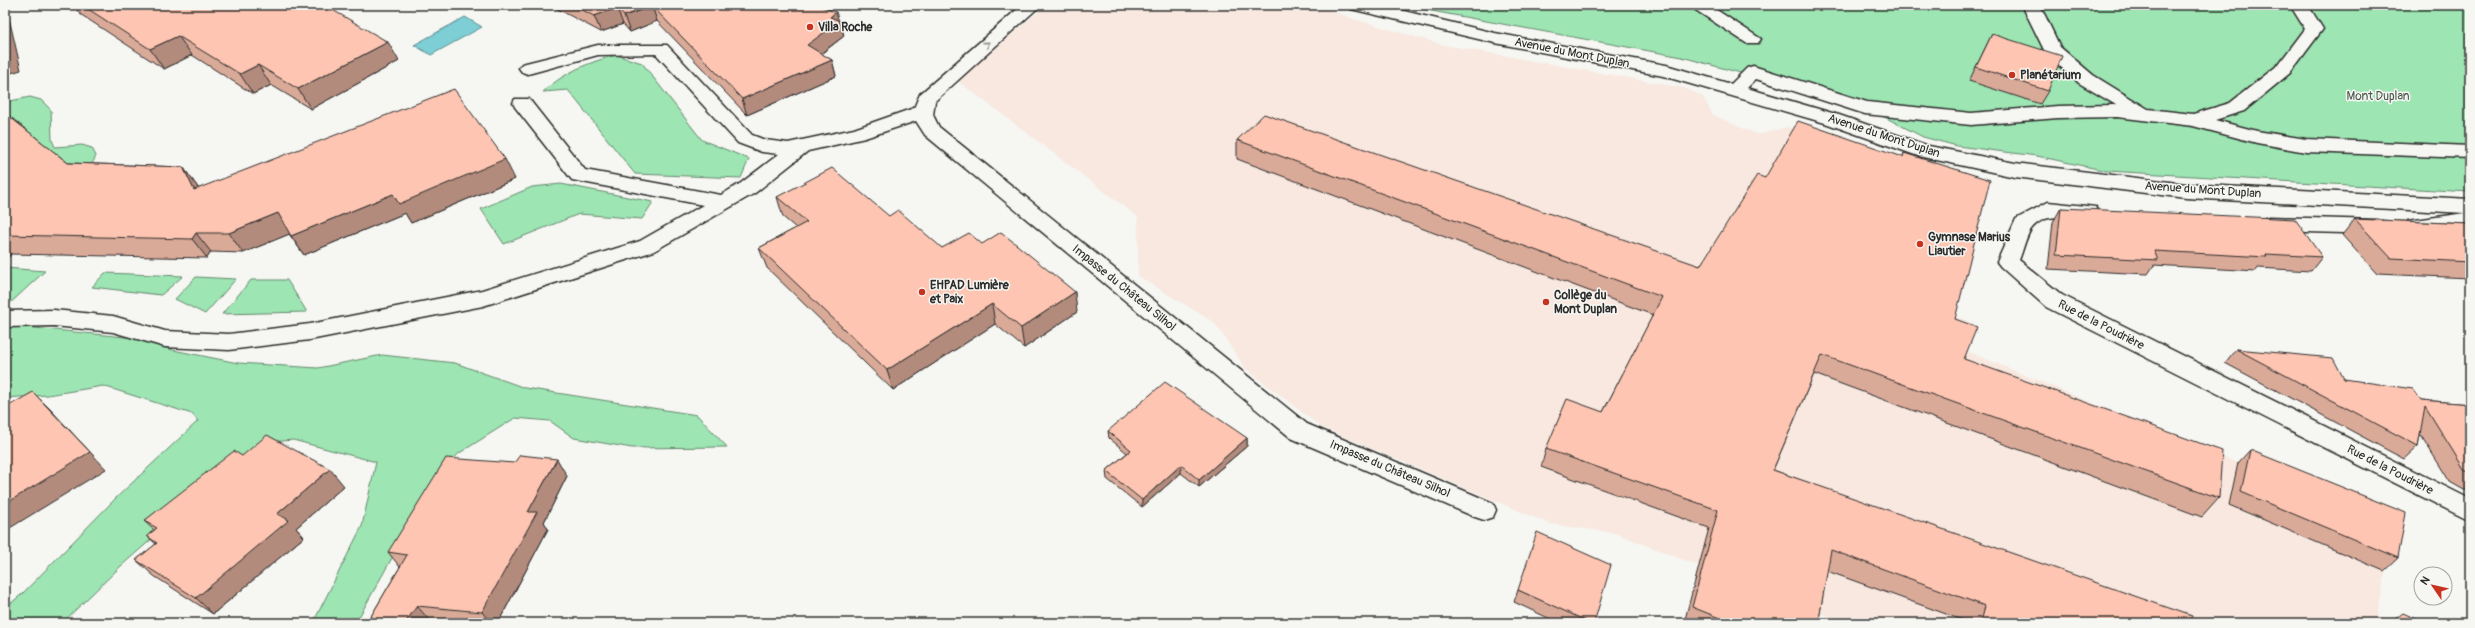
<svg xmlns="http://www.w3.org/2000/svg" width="2475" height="628" font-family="Pangolin,sans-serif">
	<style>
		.built { fill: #f8e8df }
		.green { fill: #9de5b2; stroke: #64886e }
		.water { fill: #7dced5; stroke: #5c8d91 }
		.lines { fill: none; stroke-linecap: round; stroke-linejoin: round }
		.minor-casing { stroke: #2b2b2b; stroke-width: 3 }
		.minor { fill: #f6f6f2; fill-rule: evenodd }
		.wall { fill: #daaa99; stroke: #2b2b2b }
		.shaded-wall { fill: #b28b7d; stroke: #2b2b2b }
		.building { fill: #fec6b2; stroke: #2b2b2b }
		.oneway { stroke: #90908e }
		.poi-dot { fill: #c8321e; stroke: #f6f6f2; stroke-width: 1.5 }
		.labels { text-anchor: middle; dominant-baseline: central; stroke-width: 3; stroke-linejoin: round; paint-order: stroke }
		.poi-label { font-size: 12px; font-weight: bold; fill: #2b2b2b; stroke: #f6f6f2; text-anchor: start }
		.street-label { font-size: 12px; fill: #2b2b2b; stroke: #f6f6f2 }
		.park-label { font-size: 12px; fill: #485a4d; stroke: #f6f6f2 }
	</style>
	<rect width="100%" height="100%" fill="#f6f6f2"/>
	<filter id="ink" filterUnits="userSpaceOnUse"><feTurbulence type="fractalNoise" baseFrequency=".025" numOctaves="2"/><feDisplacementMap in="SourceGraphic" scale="8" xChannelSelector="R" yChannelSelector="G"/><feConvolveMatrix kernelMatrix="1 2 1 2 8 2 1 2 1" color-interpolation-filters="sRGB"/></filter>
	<g filter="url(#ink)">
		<!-- built -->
		<polygon class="built" points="1046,5 1315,5 1357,20 1444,45 1684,88 1702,96 1713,115 1758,135 1787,127 1872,160 1849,280 1973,323 1964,350 2392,527 2377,623 1846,623 1615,533 1550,524 1321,427 1245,368 1215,323 1138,276 1138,217 958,81"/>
		<!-- green -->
		<g class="green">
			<polygon points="1399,5 2470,5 2470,192 2107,171 2037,156 1957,146 1923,137 1865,107 1682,57"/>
			<path d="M616 55 642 63 702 140 749 159 741 178 635 174 568 90 543 92C563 73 589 62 616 55Z"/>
			<polygon points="30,97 41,100 51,110 52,140 55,147 82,145 92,148 96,156 92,164 79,174 5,112 5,102"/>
			<polygon points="561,184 653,202 642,219 579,214 504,244 481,209 532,187"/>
			<polygon points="5,268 45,271 5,308"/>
			<polygon points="105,273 183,276 161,295 92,287"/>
			<polygon points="196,277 236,279 205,314 175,299"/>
			<polygon points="251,280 287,280 307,312 222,314"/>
			<polygon points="5,325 134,338 173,350 238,363 318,368 382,355 455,363 525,388 697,415 727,447 632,448 574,438 550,421 515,418 458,454 430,490 359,617 348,623 313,623 362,526 376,462 293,440 261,443 121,566 62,623 5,623 5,608 22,594 116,498 198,421 192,414 103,386 48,395 5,398"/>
		</g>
		<!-- water -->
		<polygon class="water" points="465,17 482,27 431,55 414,45"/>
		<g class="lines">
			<!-- minor casing -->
			<g class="minor-casing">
				<g id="minor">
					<polygon points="1022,5 1041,5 935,101 933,115 939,127 1307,424 1493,503 1496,510 1493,517 1484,520 1475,517 1291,438 925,135 916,121 865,138 808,151 755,193 654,251 483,306 310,340 229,350 165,347 113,332 54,326 5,327 5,311 54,310 113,316 165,331 229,334 310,324 482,290 640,241 703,205 572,180 515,107 513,103 515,99 529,99 585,170 721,195 741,183 779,154 762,152 738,143 656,54 598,55 528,74 522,72 519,68 522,64 598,45 667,45 752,135 765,140 788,143 854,129 914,108 920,94"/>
					<polygon points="1348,5 1379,5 1495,33 1666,65 1731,84 1747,68 1753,66 1867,102 1971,113 2058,106 2116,105 2079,83 2046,54 2022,5 2040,5 2060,47 2093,75 2148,109 2193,114 2230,103 2278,65 2305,29 2290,5 2308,5 2323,29 2290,73 2244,111 2215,120 2257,131 2306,139 2470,146 2470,158 2306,152 2257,143 2193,126 2117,117 2058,118 1971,125 1865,114 1756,79 1747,88 1839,115 1929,146 2015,163 2186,184 2470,199 2470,226 2415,233 2408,231 2405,226 2408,221 2465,213 2186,198 2015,177 1918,156 1825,123 1663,76 1495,43 1351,9"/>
					<polygon points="1688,5 1709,5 1761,39 1758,43 1746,43"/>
					<path d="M2048 202 2096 207 2099 212 2096 217C2075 223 2049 208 2032 228 2026 235 2023 251 2019 260L2062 295 2470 499V521L2046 307 2001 267 1997 262 2016 219Z"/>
					<polygon points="2269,217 2378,220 2385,222 2388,227 2385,232 2378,234 2269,231 2262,229 2259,224 2262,219"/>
				</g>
			</g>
			<!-- minor -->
			<use href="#minor" class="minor"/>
		</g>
		<!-- wall -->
		<g class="wall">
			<polygon points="73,5 324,5 399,61 311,109 271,85 253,94 192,55 164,69 80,14"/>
			<polygon points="550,5 817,5 840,21 844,36 821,54 832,60 836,76 747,115 657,21 630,32 623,24 601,32"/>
			<polygon points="1992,34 2048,91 2040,104 1969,81"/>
			<polygon points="5,113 68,163 183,167 199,189 515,179 411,223 405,213 304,255 289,234 243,253 211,252 207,258 11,254 5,261"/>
			<polygon points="1237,140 1700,266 1765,178 1903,157 1904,153 1955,319 1964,359 2219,498 2202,517 1814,374 1773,470 2192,623 1971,623 1827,571 1819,619 1828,623 1684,623 1709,528 1541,467 1546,449 1603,412 1653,315 1237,159"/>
			<polygon points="777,197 889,216 942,248 982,244 1077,312 1024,348 995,324 893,390 767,268 759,248 796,228 783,217"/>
			<polygon points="2061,208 2322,257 2311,271 2258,268 2256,271 2154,265 2148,274 2048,269 2053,222"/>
			<polygon points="2355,219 2470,224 2470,278 2377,274 2342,235"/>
			<polygon points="2236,349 2344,379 2421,400 2470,404 2470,490 2464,490 2450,482 2420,434 2418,446 2404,459 2225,363"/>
			<polygon points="1108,431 1247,438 1247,446 1199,487 1181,473 1142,507 1107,479 1106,471 1127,453 1109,438"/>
			<polygon points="2250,450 2398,558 2384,571 2229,505 2238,463"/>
			<polygon points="242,456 344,486 296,528 304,537 213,614 154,576 136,560 156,544 147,536 154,530 144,521"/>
			<polygon points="567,476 544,522 548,529 498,623 441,623 431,622 367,623 400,567 388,552"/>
			<polygon points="1518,590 1594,623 1559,623 1514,602"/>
		</g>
		<!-- shaded-wall -->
		<g class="shaded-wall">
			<polygon points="652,6 657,21 630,32 624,16"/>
			<polygon points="617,8 623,24 601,32 594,16"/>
			<polygon points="5,12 9,18 21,70 5,75"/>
			<polygon points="836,12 839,22 840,21 844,36 811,61 807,45 830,17"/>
			<polygon points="178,36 192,55 164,69 150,49"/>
			<polygon points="388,42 399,61 311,109 298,89"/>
			<polygon points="832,60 836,76 747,115 742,99"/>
			<polygon points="258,65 271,85 253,94 240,74"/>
			<polygon points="505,159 515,179 411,223 405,213 304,255 291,236 393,194"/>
			<polygon points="183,167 197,186 209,210 194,190"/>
			<polygon points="278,213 292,233 243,253 229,233"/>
			<polygon points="196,233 211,252 207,258 192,239"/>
			<polygon points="5,248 11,254 5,261"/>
			<polygon points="1075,292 1077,312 1024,348 1021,328"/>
			<polygon points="992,304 995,324 893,390 887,370"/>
			<polygon points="33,392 50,409 106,469 5,531 5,504"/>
			<polygon points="1247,438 1247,446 1199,487 1199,480"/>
			<polygon points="557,459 567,476 544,522 548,529 498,623 491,623 482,612 528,512"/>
			<polygon points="1181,465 1181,473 1142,507 1142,500"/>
			<polygon points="330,469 344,486 296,528 304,537 213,614 196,598 277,514"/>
			<polygon points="417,606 431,622 430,623 405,623"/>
		</g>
		<!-- building -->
		<g class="building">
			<polygon points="82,5 324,5 388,42 298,89 258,65 240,74 178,36 150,49"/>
			<polygon points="573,5 817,5 836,12 830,17 840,21 807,45 832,60 742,99 652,6 624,16 617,8 594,16"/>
			<polygon points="1992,34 2062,56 2048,91 1976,67"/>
			<polygon points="454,89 505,159 399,204 393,194 291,236 278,213 229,233 196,233 192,239 5,235 5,113 68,163 183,167 194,190"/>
			<polygon points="1264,114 1700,266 1757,175 1765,178 1798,121 1903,157 1904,153 1990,180 1955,319 1977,327 1964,359 2222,451 2219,498 1822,355 1773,470 2192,616 2192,623 1981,623 1985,606 1831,550 1819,619 1828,623 1732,623 1692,607 1718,510 1546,449 1567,399 1603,412 1662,297 1237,140"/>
			<polygon points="832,168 889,216 898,210 942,248 969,233 982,244 1001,232 1075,292 1021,328 992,304 887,370 759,248 807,222 777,197"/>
			<polygon points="2061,208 2295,219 2322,257 2266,254 2267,257 2154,251 2158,260 2056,255"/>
			<polygon points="2355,219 2470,224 2470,262 2391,258"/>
			<polygon points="2236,349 2333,358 2344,379 2413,389 2421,400 2470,404 2470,472 2464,469 2425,406 2418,446"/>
			<polygon points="1165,382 1247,438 1199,480 1181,465 1142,500 1106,471 1131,450 1108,431"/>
			<polygon points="33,392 90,452 5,504 5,408"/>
			<polygon points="267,435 330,469 277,514 289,520 196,598 136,560 157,543 147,536 157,528 144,521 234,451 242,456"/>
			<polygon points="2250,450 2406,513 2398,558 2241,492"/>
			<polygon points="520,455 557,459 528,512 537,512 482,612 417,606 405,623 367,623 407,555 388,552 446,458 514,463"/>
			<polygon points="1537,532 1611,565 1594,623 1591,623 1518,590"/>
			<polygon points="2403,613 2425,623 2390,623"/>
		</g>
		<!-- one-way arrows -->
		<defs><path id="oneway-chevron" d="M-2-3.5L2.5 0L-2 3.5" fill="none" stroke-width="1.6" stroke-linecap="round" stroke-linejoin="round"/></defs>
		<use class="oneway" href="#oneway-chevron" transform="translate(987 44) rotate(-41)"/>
	</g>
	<!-- markers -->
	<g class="poi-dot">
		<circle cx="810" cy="27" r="4"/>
		<circle cx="2012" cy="75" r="4"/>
		<circle cx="1920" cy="244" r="4"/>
		<circle cx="922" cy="292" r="4"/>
		<circle cx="1546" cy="302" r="4"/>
	</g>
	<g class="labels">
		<!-- poi labels -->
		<g class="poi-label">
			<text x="818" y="27">Villa Roche</text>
			<text x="2020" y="75">Planétarium</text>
			<text x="1928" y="237">Gymnase Marius<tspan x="1928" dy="14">Liautier</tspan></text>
			<text x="930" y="285">EHPAD Lumière<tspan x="930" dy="14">et Paix</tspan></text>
			<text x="1554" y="295">Collège du<tspan x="1554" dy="14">Mont Duplan</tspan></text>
		</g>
		<!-- street labels -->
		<g class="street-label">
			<text transform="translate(1572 53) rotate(11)">Avenue du Mont Duplan</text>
			<text transform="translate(1884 136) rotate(18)">Avenue du Mont Duplan</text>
			<text transform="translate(2203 190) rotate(4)">Avenue du Mont Duplan</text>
			<text transform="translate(1124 288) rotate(39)">Impasse du Château Silhol</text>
			<text transform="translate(2101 325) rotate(27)">Rue de la Poudrière</text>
			<text transform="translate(1390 469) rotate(23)">Impasse du Château Silhol</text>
			<text transform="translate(2390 470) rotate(27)">Rue de la Poudrière</text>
		</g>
		<!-- park labels -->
		<g class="park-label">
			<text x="2378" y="96">Mont Duplan</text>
		</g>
	</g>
	<!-- margin -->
	<rect width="2475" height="628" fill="none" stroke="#f6f6f2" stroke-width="20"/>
	<rect x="10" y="10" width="2455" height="608" fill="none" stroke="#2b2b2b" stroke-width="1.5" filter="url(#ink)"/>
	<!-- north arrow -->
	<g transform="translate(2433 586) rotate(304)"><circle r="19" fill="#f6f6f2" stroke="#a5a5a2"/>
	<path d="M0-3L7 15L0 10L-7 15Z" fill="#c8321e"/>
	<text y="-6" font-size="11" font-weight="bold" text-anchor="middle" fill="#2b2b2b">N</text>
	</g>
</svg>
